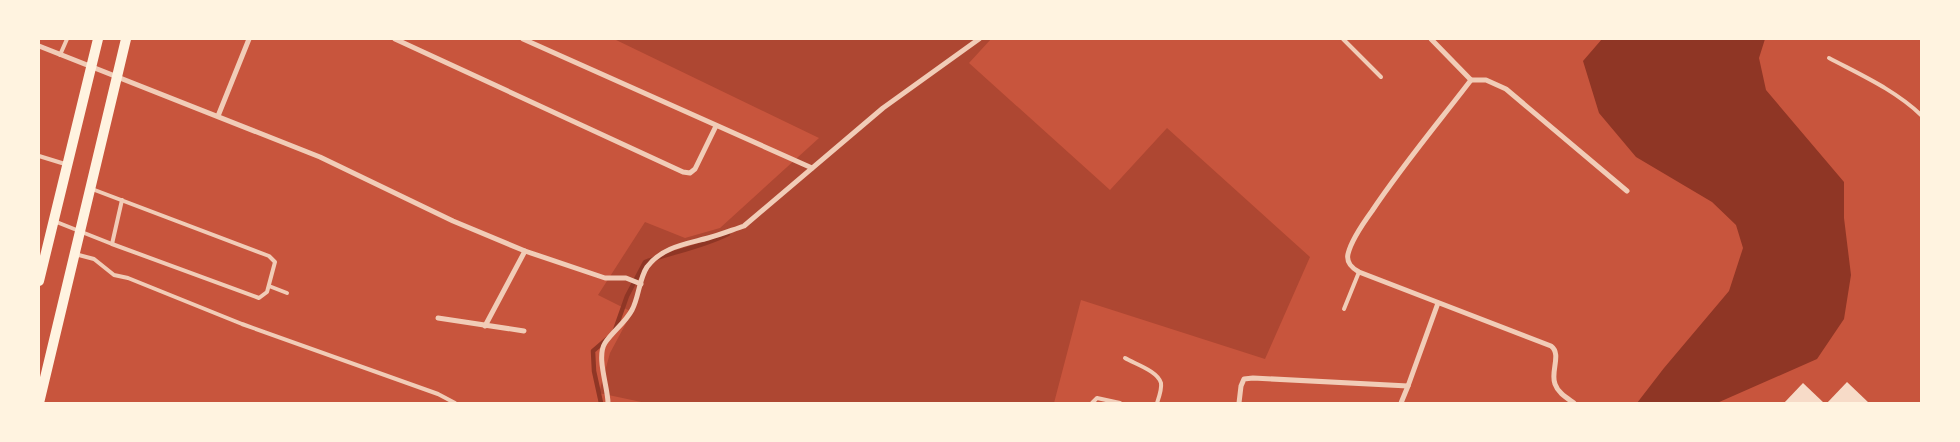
<svg xmlns="http://www.w3.org/2000/svg" width="1960" height="442" font-family="'Exo 2',sans-serif">
	<style>
		.green { fill: #ae4732 }
		.water { fill: #8f3625 }
		.lines { fill: none; stroke-linecap: round; stroke-linejoin: round }
		.stream { stroke: #8f3625; stroke-width: 4.5 }
		.building { fill: #f7dbc8 }
		.service { stroke: #f1ccb7; stroke-width: 4 }
		.minor { stroke: #f1ccb7; stroke-width: 5 }
		.secondary { stroke: #fff3e0; stroke-width: 10 }
	</style>
	<rect width="100%" height="100%" fill="#c8553d"/>
	<!-- green -->
	<polygon class="green" points="614,39 991,39 969,63 1110,190 1167,128 1310,257 1265,359 1081,300 1054,403 646,403 599,393 610,353 632,312 598,295 645,222 685,238 720,228 819,138"/>
	<!-- water -->
	<polygon class="water" points="1602,39 1765,39 1759,58 1766,90 1844,182 1844,218 1851,275 1844,319 1817,359 1717,403 1637,403 1664,368 1729,291 1743,248 1736,225 1712,202 1636,157 1599,113 1583,61"/>
	<g class="lines">
		<!-- stream -->
		<g class="stream">
			<path d="M615 330 627 296 645 262C673 252 702 247 728 234"/>
			<polyline points="601,403 594,371 593,351 607,339"/>
		</g>
	</g>
	<!-- building -->
	<g class="building">
		<polygon points="1847,382 1869,403 1827,403"/>
		<polygon points="1803,383 1824,403 1784,403"/>
	</g>
	<g class="lines">
		<!-- service -->
		<g class="service">
			<polyline points="1343,39 1381,77"/>
			<polyline points="60,55 67,39"/>
			<path d="M1829 58C1861 75 1895 90 1921 115"/>
			<polyline points="39,156 65,164"/>
			<polyline points="54,221 112,244 259,298 267,292 275,262 269,256 92,189"/>
			<polyline points="112,244 122,200"/>
			<polyline points="75,254 94,259 114,275 128,278 242,324 438,394 455,403"/>
			<polyline points="269,286 287,293"/>
			<polyline points="1344,309 1359,272"/>
			<path d="M1125 358C1135 364 1158 371 1161 383 1162 389 1159 397 1157 403"/>
			<polyline points="1092,403 1097,398 1120,403"/>
		</g>
		<!-- minor -->
		<g class="minor">
			<polyline points="395,39 683,172 690,173 695,169 716,126"/>
			<polyline points="523,39 812,168"/>
			<path d="M1431 39 1471 80C1438 123 1402 166 1372 211 1364 222 1351 241 1348 254 1346 263 1352 268 1359 272L1551 346C1562 354 1550 372 1555 384 1558 393 1567 398 1574 403"/>
			<polyline points="39,46 320,157 453,221 525,251 485,326"/>
			<polyline points="1471,80 1486,80 1506,89 1627,191"/>
			<polyline points="218,116 249,39"/>
			<polyline points="525,251 605,278 626,278 641,284"/>
			<polyline points="438,318 524,331"/>
			<path d="M608 403C608 387 596 357 605 343 613 331 625 323 632 310 639 297 639 279 647 267 662 247 686 244 708 238 720 235 732 230 744 226L883 108 979 39"/>
			<polyline points="1239,403 1241,386 1244,379 1253,378 1408,386 1438,303"/>
			<polyline points="1401,403 1408,386"/>
		</g>
		<!-- secondary -->
		<g class="secondary">
			<polyline points="39,281 98,39"/>
			<polyline points="39,403 126,39"/>
		</g>
	</g>
	<!-- border -->
	<rect width="1960" height="442" fill="none" stroke="#fff3e0" stroke-width="80"/>
</svg>
